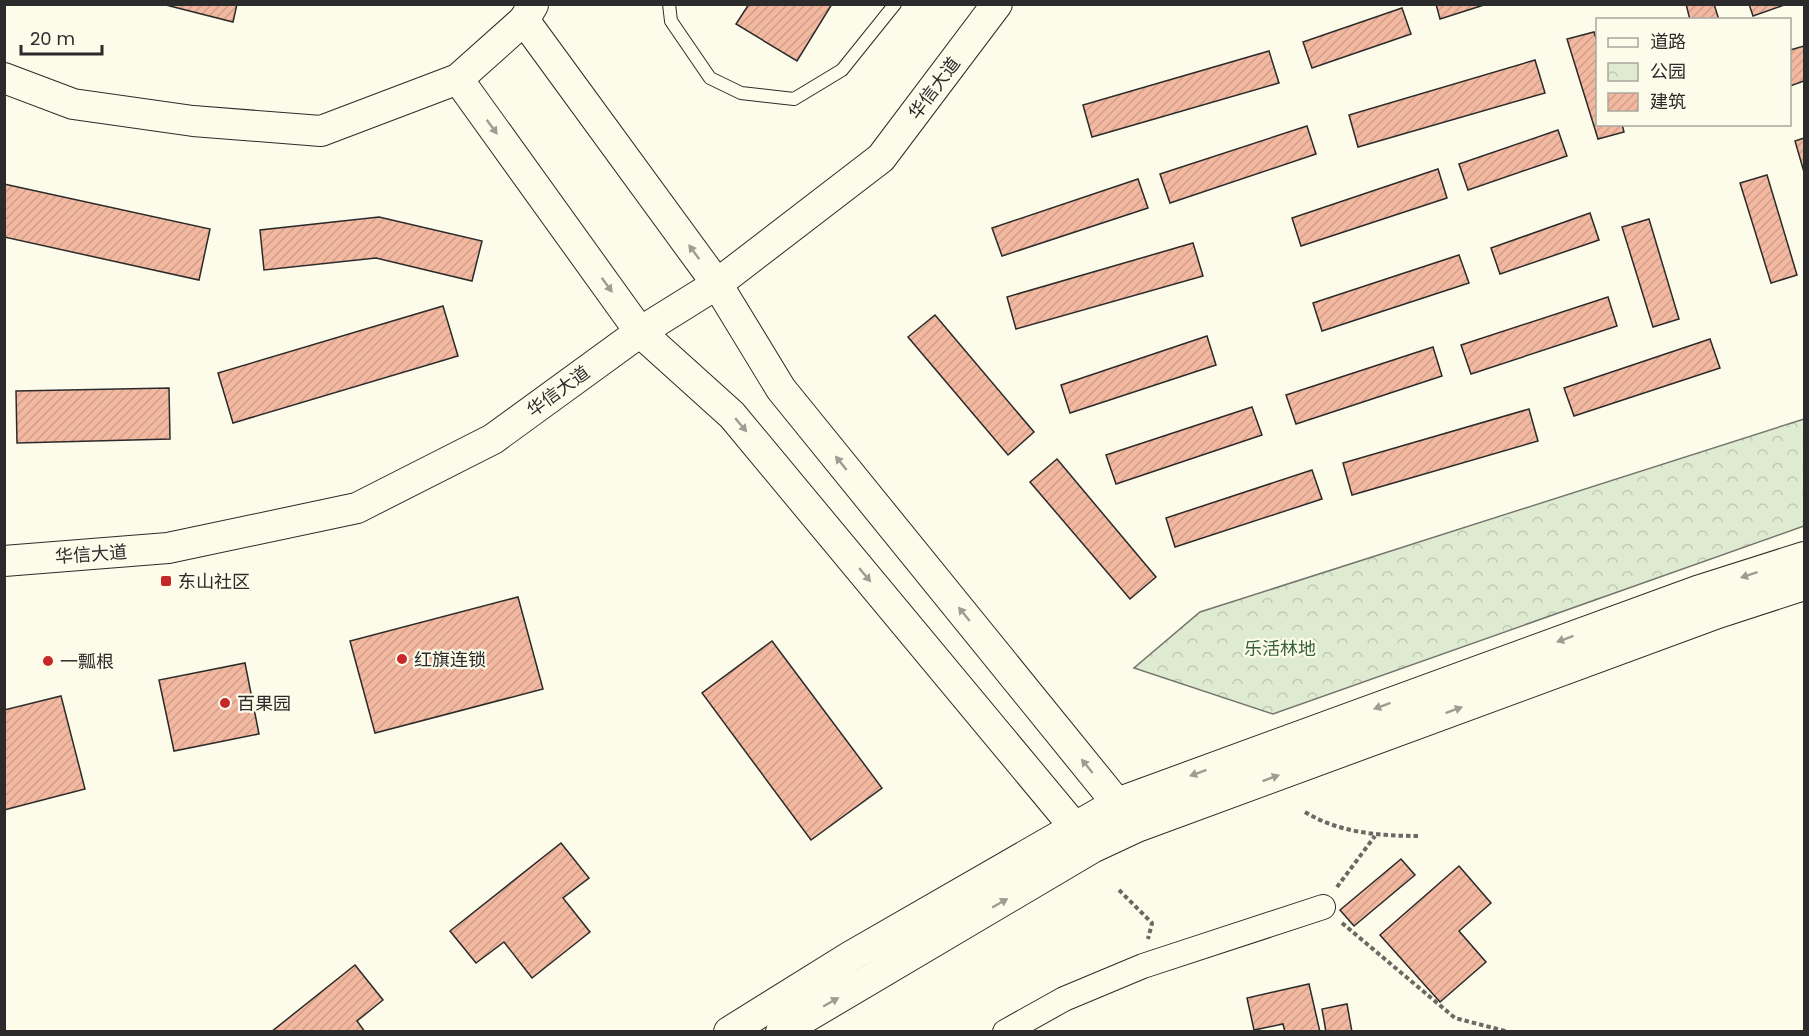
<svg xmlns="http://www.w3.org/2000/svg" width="1809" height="1036" font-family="Poppins,'Noto Sans SC',sans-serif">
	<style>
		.park { fill: url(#park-crowns); stroke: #74746e; stroke-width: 1.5 }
		.building { fill: url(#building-hatch); stroke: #2b2b2b; stroke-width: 1.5 }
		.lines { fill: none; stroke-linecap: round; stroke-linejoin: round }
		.service-casing { stroke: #2b2b2b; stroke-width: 14 }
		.minor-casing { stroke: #2b2b2b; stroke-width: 26 }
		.tertiary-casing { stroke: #2b2b2b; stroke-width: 32 }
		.path { stroke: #6a6964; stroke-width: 4; stroke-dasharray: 4.5 3; stroke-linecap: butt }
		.service { stroke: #fdfbea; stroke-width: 12 }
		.minor { stroke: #fdfbea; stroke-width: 24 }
		.tertiary { stroke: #fdfbea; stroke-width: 30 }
		.oneway { fill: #9e9d94 }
		.poi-dot { fill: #c62828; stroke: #fdfbea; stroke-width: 2 }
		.labels { text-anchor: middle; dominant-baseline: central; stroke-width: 4.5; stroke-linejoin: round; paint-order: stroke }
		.street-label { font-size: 18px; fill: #2b2b2b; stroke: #fdfbea }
		.poi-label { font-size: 18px; fill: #2b2b2b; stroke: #fdfbea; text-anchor: start }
		.park-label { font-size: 18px; fill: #34623c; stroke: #fdfbea }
	</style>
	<defs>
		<pattern id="park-crowns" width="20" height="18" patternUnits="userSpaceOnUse" patternTransform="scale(1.5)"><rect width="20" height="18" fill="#deebd1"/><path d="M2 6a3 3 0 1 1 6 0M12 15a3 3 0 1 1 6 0" fill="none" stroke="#bfcab4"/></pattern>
		<pattern id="building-hatch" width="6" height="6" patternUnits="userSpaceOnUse" patternTransform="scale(1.5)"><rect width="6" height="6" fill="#f2b8a0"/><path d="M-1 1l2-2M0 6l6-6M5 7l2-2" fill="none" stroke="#d09e8a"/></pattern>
	</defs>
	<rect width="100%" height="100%" fill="#fdfbea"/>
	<!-- park -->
	<polygon class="park" points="1804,419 1804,526 1273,714 1134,668 1200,612"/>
	<!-- building -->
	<g class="building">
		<polygon points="162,4 237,4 233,22"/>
		<polygon points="749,4 832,4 797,61 736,24"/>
		<polygon points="1436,4 1487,4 1440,19"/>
		<polygon points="1686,4 1714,4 1719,20 1690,20"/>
		<polygon points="1749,4 1787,4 1753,16"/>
		<polygon points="1402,8 1411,34 1312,68 1303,42"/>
		<polygon points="1594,32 1598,44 1598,124 1622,124 1624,132 1598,139 1567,39"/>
		<polygon points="1804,46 1804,81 1790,86 1790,50"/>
		<polygon points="1269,51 1279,83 1092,137 1083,105"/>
		<polygon points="1535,60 1545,93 1358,147 1349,115"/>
		<polygon points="1307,126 1316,154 1170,203 1160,174"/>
		<polygon points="1558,130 1567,156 1468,190 1459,164"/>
		<polygon points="1804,138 1804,172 1795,141"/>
		<polygon points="1438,169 1447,198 1301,246 1292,218"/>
		<polygon points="1767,175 1797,275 1771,283 1740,183"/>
		<polygon points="1138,179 1148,208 1002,256 992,228"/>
		<polygon points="4,184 210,229 199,280 4,237"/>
		<polygon points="1590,213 1599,240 1500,274 1491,248"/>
		<polygon points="379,217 482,241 472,281 376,258 264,270 260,230"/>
		<polygon points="1649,219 1679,319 1653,327 1622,227"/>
		<polygon points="1193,243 1203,276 1016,329 1007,297"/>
		<polygon points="1459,255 1469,283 1322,331 1313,303"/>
		<polygon points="1608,297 1617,326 1471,374 1461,345"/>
		<polygon points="443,306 458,356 233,423 218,373"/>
		<polygon points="935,315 1034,432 1008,455 908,337"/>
		<polygon points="1207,336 1216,365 1070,413 1061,385"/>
		<polygon points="1710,339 1720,368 1574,416 1564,388"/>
		<polygon points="1433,347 1442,376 1296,424 1286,395"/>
		<polygon points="169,388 170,439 17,443 16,391"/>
		<polygon points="1252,407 1262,435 1116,484 1106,455"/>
		<polygon points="1529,409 1538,441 1352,495 1343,463"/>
		<polygon points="1057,459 1156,577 1130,599 1030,482"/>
		<polygon points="1312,470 1322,499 1175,547 1166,518"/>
		<polygon points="518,597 543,689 375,733 350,641"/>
		<polygon points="772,641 882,788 811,840 702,693"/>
		<polygon points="245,663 259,734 174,751 159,680"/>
		<polygon points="61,696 85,789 4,810 4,710"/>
		<polygon points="561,843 589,878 563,898 590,932 532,978 504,942 476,963 450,931"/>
		<polygon points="1401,859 1415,875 1354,926 1340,910"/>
		<polygon points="1459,866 1491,903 1459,931 1486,962 1440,1002 1380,935"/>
		<polygon points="355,965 383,1000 357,1021 365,1032 271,1032"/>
		<polygon points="1309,984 1320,1032 1285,1032 1283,1024 1254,1030 1247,998"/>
		<polygon points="1347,1004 1352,1032 1326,1032 1322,1009"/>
	</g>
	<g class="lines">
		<!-- service casing -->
		<g class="service-casing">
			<polyline id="service" points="669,4 671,21 710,78 741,93 794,99 842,70 895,4"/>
		</g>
		<!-- minor casing -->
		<g class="minor-casing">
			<polyline id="minor" points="1005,1032 1064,999 1143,966 1323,907"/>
		</g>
		<!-- tertiary casing -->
		<g class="tertiary-casing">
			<g id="tertiary">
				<polyline points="524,20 717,284 781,389 1129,818"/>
				<polyline points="4,78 73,104 193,121 321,131 458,79 524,20 533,5"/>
				<polyline points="458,79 640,332 732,415 1087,842"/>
				<polyline points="4,561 168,548 357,508 493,439 640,332 717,284 881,158 997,4"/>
				<polyline points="729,1032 851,956 1117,803 1697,591 1804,557"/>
				<polyline points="781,1032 1092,848 1137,827 1718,613 1804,585"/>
			</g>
		</g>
		<!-- path -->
		<g class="path">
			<path d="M1305 812C1339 833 1380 836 1420 836"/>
			<polyline points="1337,887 1375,836"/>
			<polyline points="1119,890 1152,923 1148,939"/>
			<polyline points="1342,923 1455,1018 1509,1032"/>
		</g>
		<!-- service -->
		<use href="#service" class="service"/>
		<!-- minor -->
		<use href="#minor" class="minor"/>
		<!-- tertiary -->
		<use href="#tertiary" class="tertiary"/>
	</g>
	<!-- one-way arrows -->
	<defs><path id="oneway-solid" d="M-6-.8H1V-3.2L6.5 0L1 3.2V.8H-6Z" transform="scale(1.5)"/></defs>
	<g class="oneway">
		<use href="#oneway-solid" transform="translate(492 127) rotate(54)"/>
		<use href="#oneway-solid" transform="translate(694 252) rotate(-126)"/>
		<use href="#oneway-solid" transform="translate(607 285) rotate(54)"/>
		<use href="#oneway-solid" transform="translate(741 425) rotate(50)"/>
		<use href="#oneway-solid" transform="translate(841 463) rotate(-129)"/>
		<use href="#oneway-solid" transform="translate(865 575) rotate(50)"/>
		<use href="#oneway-solid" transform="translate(1749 575) rotate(162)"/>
		<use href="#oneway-solid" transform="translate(964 614) rotate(-129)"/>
		<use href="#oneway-solid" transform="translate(1565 639) rotate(160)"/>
		<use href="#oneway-solid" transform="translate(1382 706) rotate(160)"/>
		<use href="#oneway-solid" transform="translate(1454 710) rotate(-20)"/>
		<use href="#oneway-solid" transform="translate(1087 766) rotate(-129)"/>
		<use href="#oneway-solid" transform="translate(1198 773) rotate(160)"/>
		<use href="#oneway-solid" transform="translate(1271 778) rotate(-20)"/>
		<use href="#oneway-solid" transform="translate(1000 903) rotate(-30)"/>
		<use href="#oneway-solid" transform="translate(831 1002) rotate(-30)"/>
	</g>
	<!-- markers -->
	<g class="poi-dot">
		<rect x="160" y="575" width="12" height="12" rx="3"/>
		<circle cx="402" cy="659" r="6"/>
		<circle cx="48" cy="661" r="6"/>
		<circle cx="225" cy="703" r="6"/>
	</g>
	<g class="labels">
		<!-- street labels -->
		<g class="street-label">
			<text transform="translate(934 88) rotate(-53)">华信大道</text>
			<text transform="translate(558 391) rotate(-36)">华信大道</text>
			<text transform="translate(91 554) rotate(-4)">华信大道</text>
		</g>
		<!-- poi labels -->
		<g class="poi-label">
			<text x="178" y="581">东山社区</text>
			<text x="414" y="659">红旗连锁</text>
			<text x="60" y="661">一瓢根</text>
			<text x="237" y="703">百果园</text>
		</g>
		<!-- park labels -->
		<g class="park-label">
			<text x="1280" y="648">乐活林地</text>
		</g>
	</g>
	<!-- border -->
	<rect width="1809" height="1036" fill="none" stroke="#2b2b2b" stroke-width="12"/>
	<!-- legend -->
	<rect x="1596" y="18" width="195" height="108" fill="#fdfbea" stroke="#a9a89e" stroke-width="1.5"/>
	<rect x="1608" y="38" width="30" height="9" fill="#fdfbea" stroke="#a9a89e" stroke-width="1.5"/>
	<text x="1650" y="48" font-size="18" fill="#2b2b2b">道路</text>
	<rect x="1608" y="63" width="30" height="18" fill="url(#park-crowns)" stroke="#a9a89e" stroke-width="1.5"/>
	<text x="1650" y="78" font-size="18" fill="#2b2b2b">公园</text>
	<rect x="1608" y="93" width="30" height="18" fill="url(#building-hatch)" stroke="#a9a89e" stroke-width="1.5"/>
	<text x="1650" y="108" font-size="18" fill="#2b2b2b">建筑</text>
	<!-- scale -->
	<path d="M21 45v9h81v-9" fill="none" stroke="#2b2b2b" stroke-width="3"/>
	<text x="30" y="45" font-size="18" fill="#2b2b2b" stroke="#fdfbea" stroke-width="4.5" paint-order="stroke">20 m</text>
</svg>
